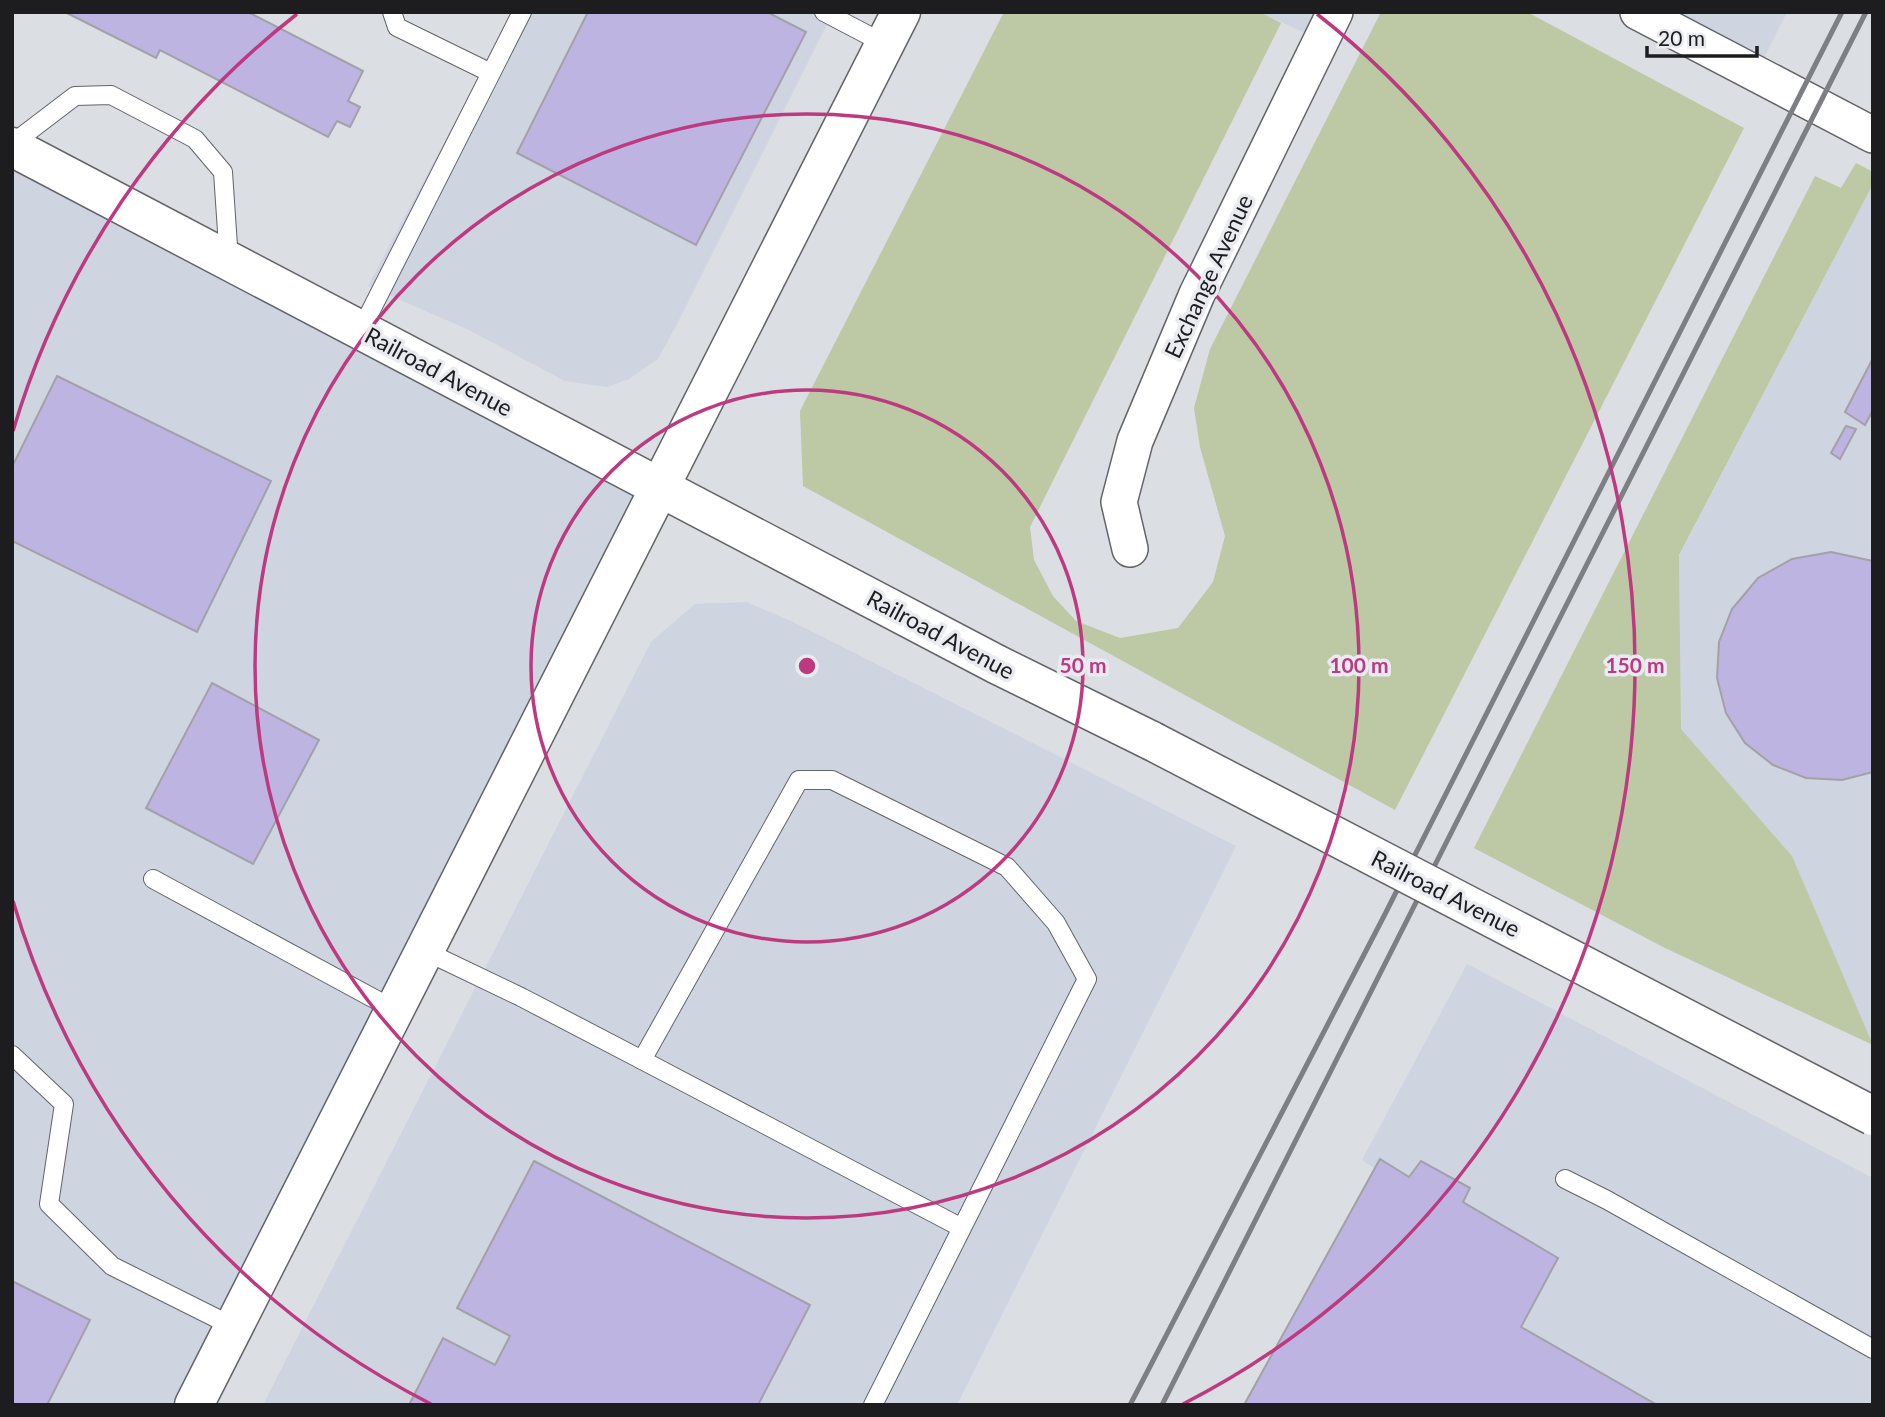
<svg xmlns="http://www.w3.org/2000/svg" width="1885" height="1417" font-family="Lato,sans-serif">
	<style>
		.built { fill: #ced4e0 }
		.green { fill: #bdc8a5 }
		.building { fill: #bdb4e2; stroke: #a2a1a7; stroke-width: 2 }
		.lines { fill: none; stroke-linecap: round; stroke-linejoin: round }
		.lane-casing { stroke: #626469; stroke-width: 20 }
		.street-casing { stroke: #626469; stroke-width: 38 }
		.secondary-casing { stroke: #626469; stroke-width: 41 }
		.lane { stroke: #fff; stroke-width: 18 }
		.street { stroke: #fff; stroke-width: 35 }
		.secondary { stroke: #fff; stroke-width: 38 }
		.rail { stroke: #7e7f83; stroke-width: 5 }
		.secondary-bridge-casing { stroke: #626469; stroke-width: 41; stroke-linecap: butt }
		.secondary-bridge { stroke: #fff; stroke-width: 38 }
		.ring { fill: none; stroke: #be3a80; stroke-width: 3.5 }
		.labels { text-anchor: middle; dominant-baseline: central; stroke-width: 7; stroke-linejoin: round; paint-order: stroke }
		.street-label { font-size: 23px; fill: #1d1d1f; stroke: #e9ebf0 }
		.centre { fill: #be3a80; stroke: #e9ebf0; stroke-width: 3.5 }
		.ring-label { font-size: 21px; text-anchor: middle; font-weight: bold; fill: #be3a80; stroke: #e9ebf0; stroke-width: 7; stroke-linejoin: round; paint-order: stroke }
	</style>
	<rect width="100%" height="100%" fill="#dbdee3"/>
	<!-- built -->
	<g class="built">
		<polygon points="513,12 833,12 677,324 658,359 629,379 607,387 565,381 467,329 368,286"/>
		<polygon points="1260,12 1331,12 1318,39"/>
		<polygon points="1659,12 1787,12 1760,66"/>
		<polygon points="12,148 660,487 194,1405 12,1405"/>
		<polygon points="1873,184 1873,1045 1792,856 1681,729 1679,556"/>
		<polygon points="746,602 791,621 1236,846 957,1405 263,1405 651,642 695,604"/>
		<polygon points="1467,964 1873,1178 1873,1405 1244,1405 1374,1168 1362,1160"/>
	</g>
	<!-- green -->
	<g class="green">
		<polygon points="1004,12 1260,12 1281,23 1030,527 1034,560 1053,596 1076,621 1120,638 1178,628 1213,582 1225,536 1200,447 1194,408 1210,349 1381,12 1527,12 1744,128 1395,810 803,486 800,411"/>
		<polygon points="1856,163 1873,172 1873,184 1679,555 1681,729 1792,856 1873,1045 1665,948 1474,848 1815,176 1841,188"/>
	</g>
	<!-- building -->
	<g class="building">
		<polygon points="65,12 248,12 363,71 348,101 360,107 350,127 337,121 328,137 160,50 156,58"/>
		<polygon points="588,12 767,12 806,32 696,245 517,153"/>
		<polygon points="1873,358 1873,410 1865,425 1845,412"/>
		<polygon points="57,376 271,481 197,632 12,541 12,467"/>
		<polygon points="1846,426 1856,429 1840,459 1831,453"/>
		<polygon points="1831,552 1873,561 1873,772 1842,780 1806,778 1773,765 1745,743 1726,713 1717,678 1719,642 1732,609 1758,578 1792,559"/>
		<polygon points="212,683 319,740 253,864 146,808"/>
		<polygon points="1380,1159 1409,1177 1421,1161 1470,1188 1463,1202 1558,1258 1521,1327 1657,1405 1244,1405"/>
		<polygon points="534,1161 810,1305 758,1405 409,1405 443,1338 495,1365 510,1336 457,1308"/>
		<polygon points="12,1281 90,1320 47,1405 12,1405"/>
	</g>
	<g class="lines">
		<!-- lane casing -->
		<g class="lane-casing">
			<g id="lane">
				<polyline points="392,12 397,27 491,73"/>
				<polyline points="824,12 885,44"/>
				<polyline points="12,144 75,96 111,95 195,139 223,172 229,261"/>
				<polyline points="361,330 522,12"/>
				<polyline points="153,879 395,1010"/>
				<polyline points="425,951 521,997 642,1060"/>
				<polyline points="12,1055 64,1104 49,1204 112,1266 234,1327"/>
				<polyline points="1565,1179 1607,1200 1873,1349"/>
				<polyline points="873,1405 1087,979 1056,923 1007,867 832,780 799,780 642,1060 962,1228"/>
			</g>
		</g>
		<!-- street casing -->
		<g class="street-casing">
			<g id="street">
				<polyline points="1638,12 1873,135"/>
				<polyline points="1130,549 1119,502 1135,441 1197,294 1335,12"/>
			</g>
		</g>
		<!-- secondary casing -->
		<g class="secondary-casing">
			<g id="secondary">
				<polyline points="12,147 996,664 1152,741"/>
				<polyline points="194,1405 901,12"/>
			</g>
		</g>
		<!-- lane -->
		<use href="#lane" class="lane"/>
		<!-- street -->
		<use href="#street" class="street"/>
		<!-- secondary -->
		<use href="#secondary" class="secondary"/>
		<!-- rail -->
		<g class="rail">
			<polyline points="1130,1405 1383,918 1842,12"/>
			<polyline points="1162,1405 1866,12"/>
		</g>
		<!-- secondary-bridge casing -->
		<g class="secondary-bridge-casing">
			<polyline id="secondary-bridge" points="1152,741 1873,1116"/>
		</g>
		<!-- secondary-bridge -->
		<use href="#secondary-bridge" class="secondary-bridge"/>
	</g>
	<!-- distance rings -->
	<g class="ring">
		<circle cx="807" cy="666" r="276"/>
		<circle cx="807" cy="666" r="552"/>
		<path d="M431 1404A828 828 0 0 1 13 901M13 431A828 828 0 0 1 297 14M1317 14A828 828 0 0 1 1183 1404"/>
	</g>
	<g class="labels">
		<!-- street labels -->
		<g class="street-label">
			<text transform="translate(1208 276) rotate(-65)">Exchange Avenue</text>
			<text transform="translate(439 371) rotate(28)">Railroad Avenue</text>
			<text transform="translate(941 634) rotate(28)">Railroad Avenue</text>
			<text transform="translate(1446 893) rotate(27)">Railroad Avenue</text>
		</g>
	</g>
	<circle cx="807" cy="666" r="10" class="centre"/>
	<g class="ring-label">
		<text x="1083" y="673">50 m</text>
		<text x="1359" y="673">100 m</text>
		<text x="1635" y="673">150 m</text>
	</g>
	<!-- border -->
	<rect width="1885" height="1417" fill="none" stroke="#1d1d1f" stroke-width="28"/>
	<!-- scale -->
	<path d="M1647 46v10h110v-10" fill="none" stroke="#1d1d1f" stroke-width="3.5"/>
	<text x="1658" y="46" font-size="21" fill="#1d1d1f" stroke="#e9ebf0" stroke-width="5" paint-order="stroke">20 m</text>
</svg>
